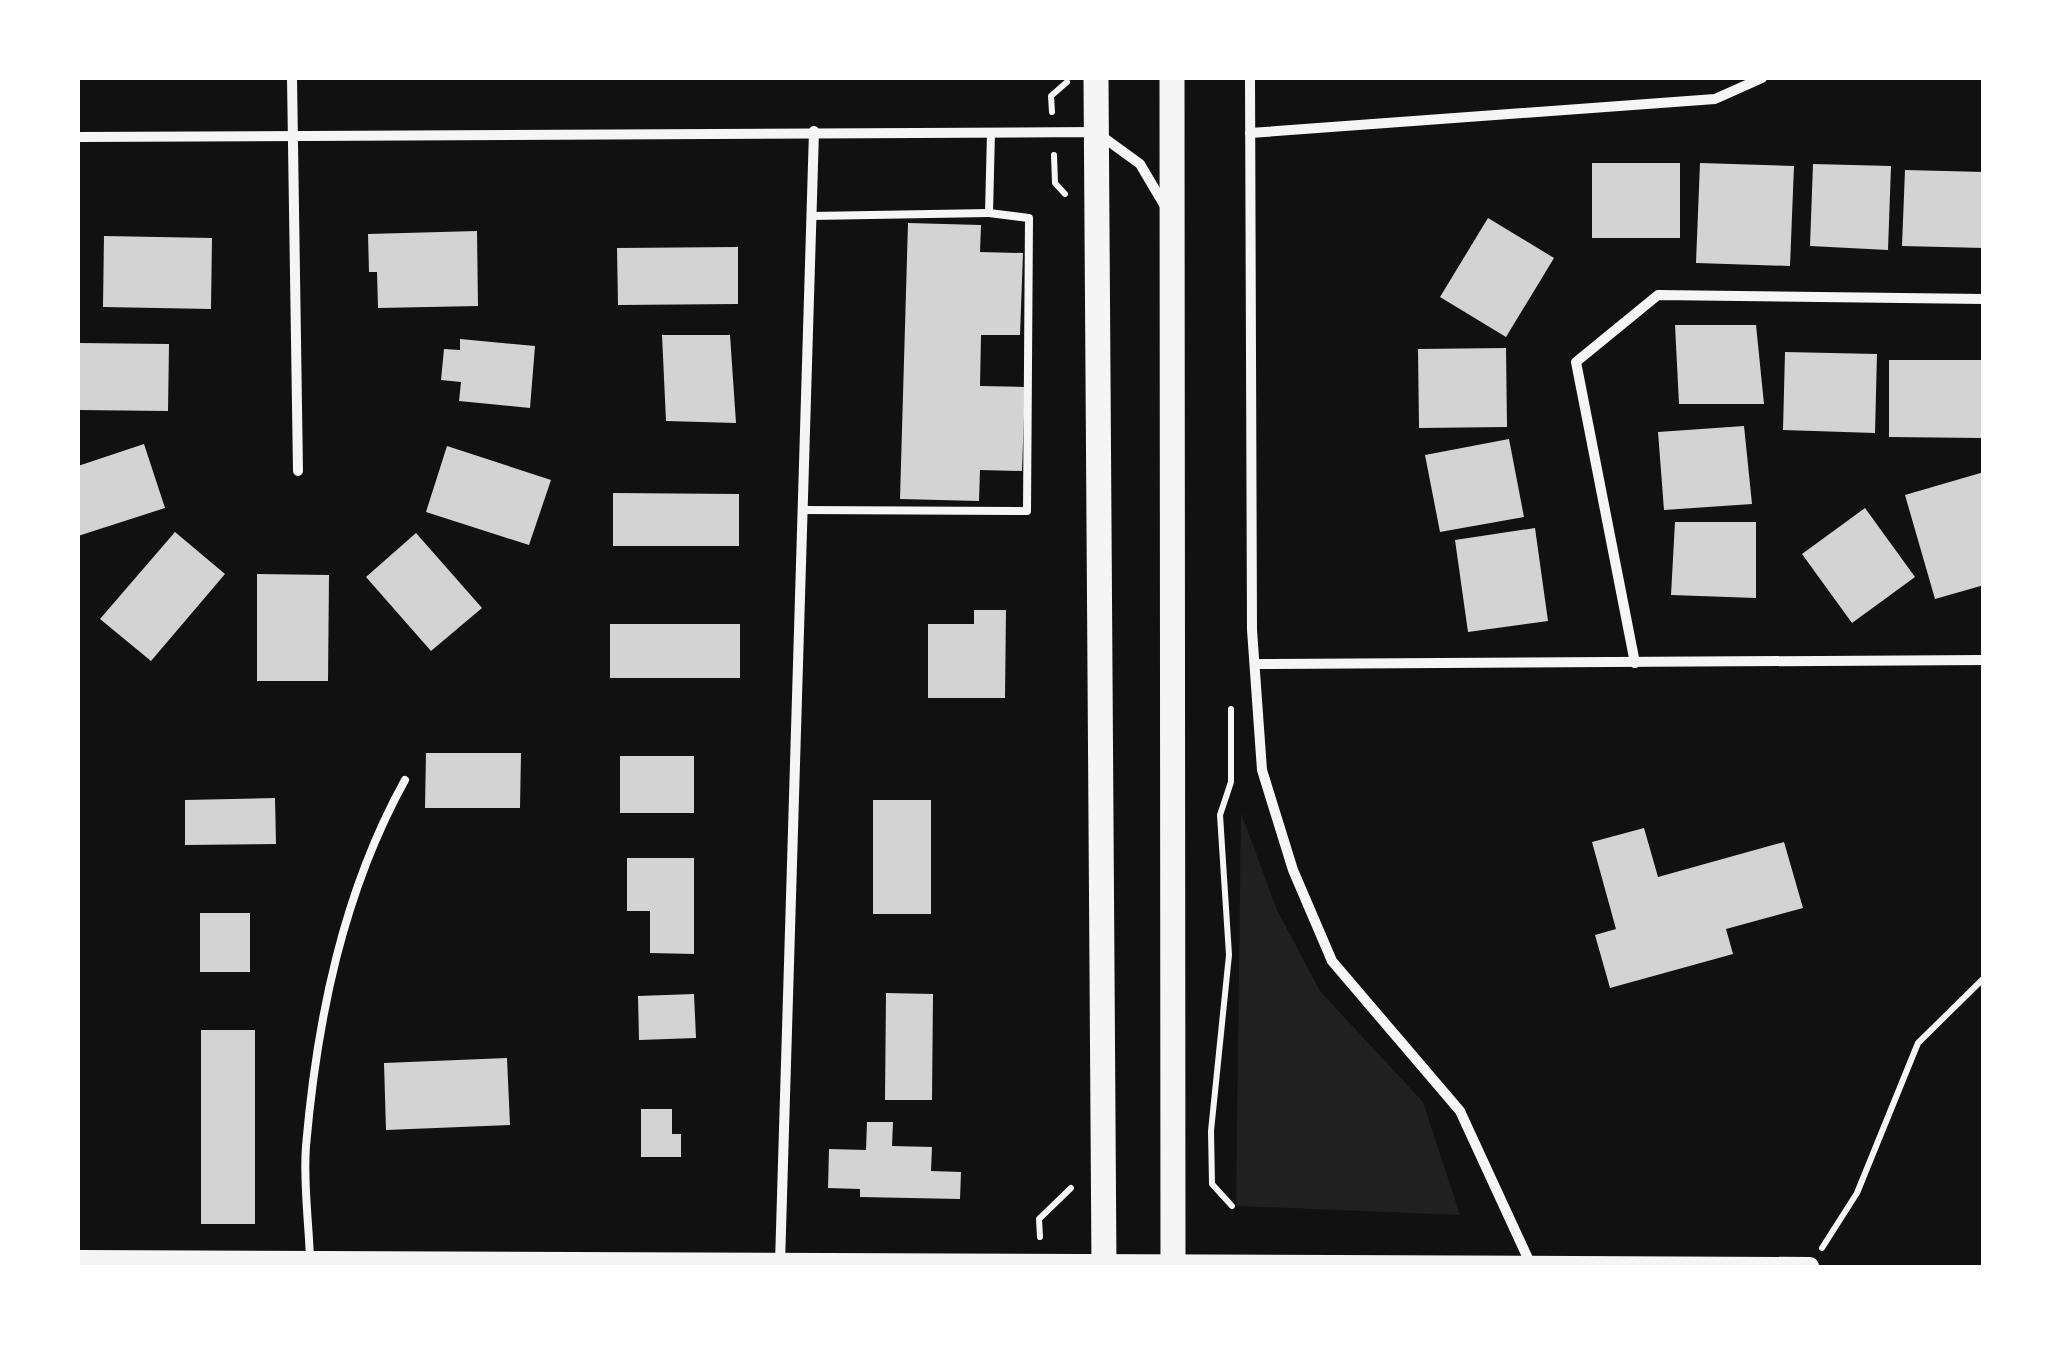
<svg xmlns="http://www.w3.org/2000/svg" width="2061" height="1345" font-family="Lato,sans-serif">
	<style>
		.green { fill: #202020 }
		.building { fill: #d3d3d3 }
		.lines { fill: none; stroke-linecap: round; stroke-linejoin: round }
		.path { stroke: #f5f5f5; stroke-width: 6 }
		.service { stroke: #f5f5f5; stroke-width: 8 }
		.minor { stroke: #f5f5f5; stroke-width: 10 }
		.tertiary { stroke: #f5f5f5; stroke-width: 18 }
		.primary { stroke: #f5f5f5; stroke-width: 25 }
	</style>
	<rect width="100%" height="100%" fill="#111"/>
	<!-- green -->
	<polygon class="green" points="1241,813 1277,910 1320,991 1423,1102 1460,1215 1236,1206"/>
	<!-- building -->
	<g class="building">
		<rect x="1592" y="163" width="88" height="75"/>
		<polygon points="1700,163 1794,166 1790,266 1696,263"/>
		<polygon points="1813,164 1891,166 1888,250 1810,246"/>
		<polygon points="1905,170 1984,172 1984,248 1902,246"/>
		<polygon points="1488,218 1554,258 1506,337 1440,297"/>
		<polygon points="908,223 981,225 980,252 1023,253 1020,335 981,335 980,386 1025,387 1022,471 980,470 979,501 900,499"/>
		<polygon points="477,231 478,306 378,308 377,272 369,272 368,234"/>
		<polygon points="104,236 212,238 211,309 103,307"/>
		<polygon points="738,247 738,304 618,305 617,248"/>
		<polygon points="1675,325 1756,325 1764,404 1679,404"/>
		<polygon points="662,335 730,335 736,423 666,421"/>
		<polygon points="460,339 535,346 530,408 459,401 461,382 441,380 444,349 460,350"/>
		<polygon points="78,343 169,344 168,411 78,410"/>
		<polygon points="1506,348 1507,427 1419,428 1418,349"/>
		<polygon points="1785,352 1877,354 1875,433 1783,430"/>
		<polygon points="1889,360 1983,360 1982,438 1889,437"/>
		<polygon points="1744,426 1752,504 1664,510 1658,432"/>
		<polygon points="1509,439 1524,517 1440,532 1425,455"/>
		<polygon points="144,444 165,508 78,536 78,466"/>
		<polygon points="447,446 551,480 529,545 426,512"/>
		<polygon points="1984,472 1984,585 1935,599 1905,495"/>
		<polygon points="613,493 739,494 739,546 613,546"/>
		<polygon points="1865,508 1915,577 1852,623 1802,554"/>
		<polygon points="1675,522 1756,522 1756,598 1671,595"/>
		<polygon points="1535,528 1548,621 1468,632 1455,540"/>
		<polygon points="175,532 225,574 151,661 100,619"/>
		<polygon points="416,533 482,608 431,651 366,577"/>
		<polygon points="257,574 329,575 328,681 257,681"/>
		<polygon points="974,610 1006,610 1005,698 928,698 928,624 974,624"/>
		<rect x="610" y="624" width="130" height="54"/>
		<polygon points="426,753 521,753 520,808 425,808"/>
		<rect x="620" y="756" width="74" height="57"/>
		<polygon points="275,798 276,844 185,845 185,800"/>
		<rect x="873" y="800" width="58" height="114"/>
		<polygon points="1644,828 1658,877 1784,842 1803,908 1726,929 1733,954 1610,988 1595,935 1616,929 1592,842"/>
		<polygon points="627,858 694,858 694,954 650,953 650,911 627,911"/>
		<rect x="200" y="913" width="50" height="59"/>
		<polygon points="886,993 933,994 932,1100 885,1100"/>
		<polygon points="694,994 696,1038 639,1040 638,996"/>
		<rect x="201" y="1030" width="54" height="194"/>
		<polygon points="507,1058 510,1125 386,1130 384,1063"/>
		<polygon points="641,1109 672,1109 672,1134 681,1134 681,1157 641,1157"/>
		<polygon points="867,1122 893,1122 892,1146 932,1147 931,1171 961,1172 960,1199 860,1197 860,1189 828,1188 829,1149 866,1150"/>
	</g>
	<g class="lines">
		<!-- path -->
		<g class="path">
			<polyline points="1052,112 1051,96 1067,82"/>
			<polyline points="1054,155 1055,183 1065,194"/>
			<polyline points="1231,709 1231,782 1220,815 1229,955 1211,1131 1212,1184 1232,1206"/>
			<polyline points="1040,1237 1039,1219 1071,1188"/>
			<polyline points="1822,1248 1857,1193 1918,1043 1984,978"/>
		</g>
		<!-- service -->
		<g class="service">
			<polyline points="812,216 989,213"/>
			<polyline points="803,510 1027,511 1029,218 989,213 991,132"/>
			<path d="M310 1260C309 1223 303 1183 306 1146 317 1019 343 892 405 780"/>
		</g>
		<!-- minor -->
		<g class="minor">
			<polyline points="292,78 298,471"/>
			<polyline points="1250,78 1252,630 1262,770 1293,870 1332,961 1460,1111 1531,1265"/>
			<polyline points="1250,133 1715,99 1762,78"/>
			<polyline points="78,137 1096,132 1140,164 1166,208"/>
			<polyline points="1635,663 1576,362 1658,295 1984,299"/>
			<polyline points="1255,664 1984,660"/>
			<polyline points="780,1263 814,131"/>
		</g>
		<!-- tertiary -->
		<polyline class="tertiary" points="78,1259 1810,1266"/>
		<!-- primary -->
		<g class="primary">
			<polyline points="1096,78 1104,1268"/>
			<polyline points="1172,78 1173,1268"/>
		</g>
	</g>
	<!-- border -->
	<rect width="2061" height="1345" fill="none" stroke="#ffffff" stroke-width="160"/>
</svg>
